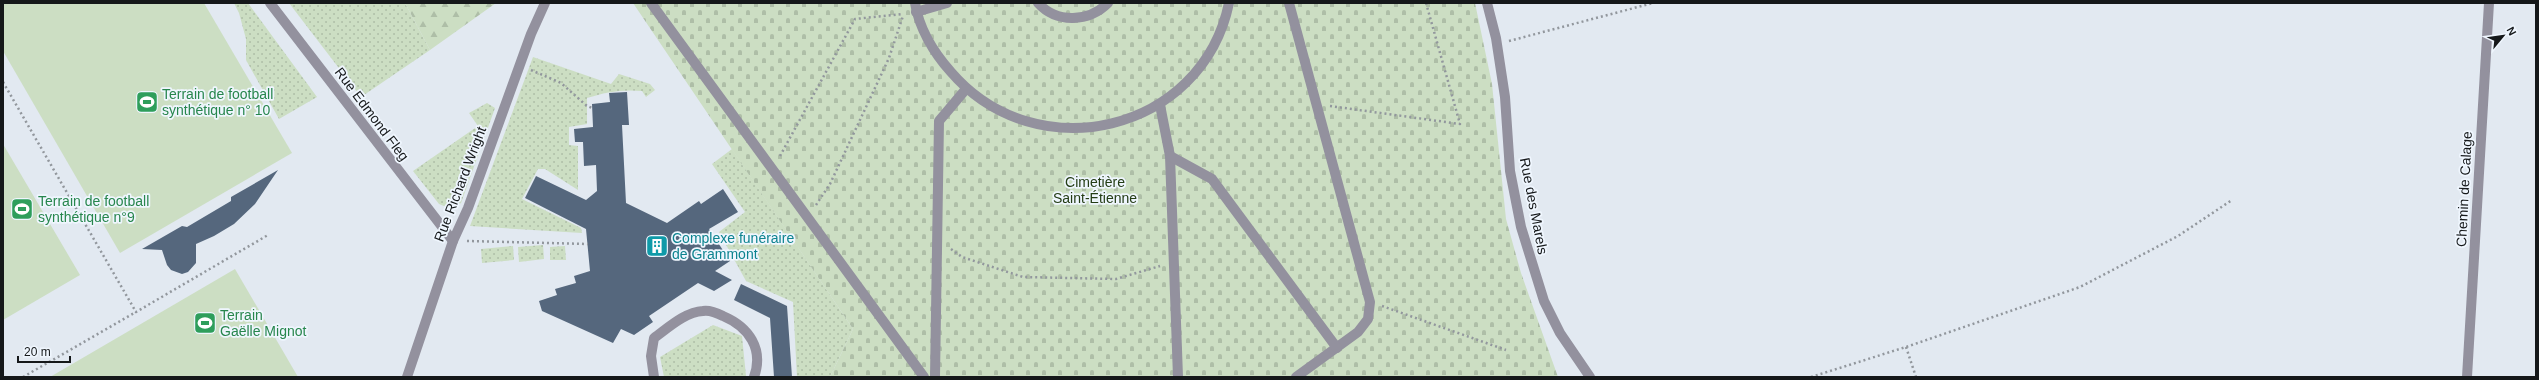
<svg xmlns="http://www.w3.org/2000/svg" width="2539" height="380" font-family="Arial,sans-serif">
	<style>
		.grass { fill: url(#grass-dots) }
		.forest { fill: url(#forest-firs) }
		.cemetery { fill: url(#cemetery-stones) }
		.garden { fill: #ccdec3 }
		.building { fill: #55677d }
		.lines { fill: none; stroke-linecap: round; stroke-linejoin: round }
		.path { stroke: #92979d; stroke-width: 2.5; stroke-dasharray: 2 3; stroke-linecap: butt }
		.minor { stroke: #93919e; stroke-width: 10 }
		.labels { text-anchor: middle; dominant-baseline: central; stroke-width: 3.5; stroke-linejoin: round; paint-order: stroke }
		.leisure-label { font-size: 14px; fill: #27864d; stroke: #eff6fe; text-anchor: start }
		.street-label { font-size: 14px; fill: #15181a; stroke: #eff6fe }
		.park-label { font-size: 14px; fill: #243d15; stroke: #eff6fe }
		.culture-label { font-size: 14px; fill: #0d838f; stroke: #eff6fe; text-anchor: start }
	</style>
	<defs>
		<pattern id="grass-dots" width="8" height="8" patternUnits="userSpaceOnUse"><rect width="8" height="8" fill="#ccdec3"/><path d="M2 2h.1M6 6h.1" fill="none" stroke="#aebea7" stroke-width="1.8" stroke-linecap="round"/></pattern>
		<pattern id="forest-firs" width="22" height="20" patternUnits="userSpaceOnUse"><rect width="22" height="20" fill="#ccdec3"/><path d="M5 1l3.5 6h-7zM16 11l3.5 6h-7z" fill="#aebea7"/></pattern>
		<pattern id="cemetery-stones" width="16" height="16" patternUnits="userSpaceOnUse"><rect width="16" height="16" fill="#ccdec3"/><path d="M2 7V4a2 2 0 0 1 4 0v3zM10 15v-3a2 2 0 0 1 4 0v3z" fill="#aebea7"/></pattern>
	</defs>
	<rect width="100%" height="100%" fill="#e2e9f1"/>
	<!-- grass -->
	<g class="grass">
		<polygon points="234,3 248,3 317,97 279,119 246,60 246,39 239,13"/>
		<polygon points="289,3 405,3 430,50 361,97"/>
		<path d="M533 57 611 84 619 74 650 84 655 90 646 97 642 91C622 89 606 92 587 98V124L569 127V145L578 146V190L545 169H538L522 199 581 228 582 233 470 226Z"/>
		<polygon points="487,103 495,108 461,203 451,209 439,204 413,171 478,126 469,113"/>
		<polygon points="732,149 853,329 830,377 797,377 793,302 746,281 719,232 745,212 712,164"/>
		<polygon points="543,245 544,259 519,262 518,247"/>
		<polygon points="513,246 514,260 482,263 481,249"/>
		<polygon points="565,246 566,260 550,260 550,247"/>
		<polygon points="713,325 742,336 746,376 664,377 660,357"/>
	</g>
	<!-- forest -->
	<polygon class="forest" points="405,3 496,3 430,50"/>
	<!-- cemetery -->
	<polygon class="cemetery" points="633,3 1475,3 1492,84 1506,219 1521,273 1558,377 830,377 853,329"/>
	<!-- garden -->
	<g class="garden">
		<polygon points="3,3 204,3 292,153 120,253 3,51"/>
		<polygon points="3,144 80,275 3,320"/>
		<polygon points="235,269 298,377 50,377"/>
	</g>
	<!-- building -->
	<g class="building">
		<polygon points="627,92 629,125 622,125 626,203 667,223 699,201 701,204 723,189 738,212 709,229 730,261 715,271 732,280 714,291 698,283 649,316 653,322 634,335 621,329 613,343 542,311 539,301 557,295 555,289 576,283 574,276 590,271 586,229 525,198 536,176 586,200 597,191 596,165 584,166 583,142 575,142 574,129 593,127 592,104 610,102 609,93"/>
		<polygon points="278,170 255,204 234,224 214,236 196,244 196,263 188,272 182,274 171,270 167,265 162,250 142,249 182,226 187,227 231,201 231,197"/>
		<polygon points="741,284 787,306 792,377 774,377 770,318 734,300"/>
	</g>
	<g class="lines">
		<!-- path -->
		<g class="path">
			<polyline points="1509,41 1653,3"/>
			<polyline points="531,70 561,83 587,106 592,108"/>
			<polyline points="3,82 136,312 268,235"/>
			<polyline points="1330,106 1460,124 1426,3"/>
			<polyline points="780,156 855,19 903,14"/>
			<polyline points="816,205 830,184 889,58 903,16"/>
			<polyline points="467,241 588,244"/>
			<polyline points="951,249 962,257 1023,277 1116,279 1160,266"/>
			<polyline points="1382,306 1506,350"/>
			<polyline points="1906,347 1916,377"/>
			<polyline points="23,377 136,312"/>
			<polyline points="1811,377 1906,347 2080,287 2178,236 2232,200"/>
		</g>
		<!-- minor -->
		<g class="minor">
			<polyline points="270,3 453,241"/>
			<polyline points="651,3 924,377"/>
			<path d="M915 3C919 28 934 53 951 72 1036 171 1202 133 1229 3"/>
			<path d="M1038 3C1057 24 1089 22 1108 3"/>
			<polyline points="1289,3 1370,302 1368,319 1358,332 1296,377"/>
			<polyline points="1487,3 1496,38 1505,97 1510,171 1521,227 1544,301 1560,333 1590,377"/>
			<polyline points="916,12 947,3"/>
			<polyline points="1160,105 1170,156 1178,377"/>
			<polyline points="1170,156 1212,179 1337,348"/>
			<polyline points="407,377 453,241 468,208 531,34 545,3"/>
			<path d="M654 377 651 356 654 338C668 328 685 312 703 311 709 310 717 313 723 316 749 327 764 349 754 377"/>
			<polyline points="935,377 939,121 966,89"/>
			<polyline points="2467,377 2489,3"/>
		</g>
	</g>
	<!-- icons -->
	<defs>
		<g id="stadium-square" transform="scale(1.15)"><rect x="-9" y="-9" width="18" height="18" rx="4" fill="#2e9e5b" stroke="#eff6fe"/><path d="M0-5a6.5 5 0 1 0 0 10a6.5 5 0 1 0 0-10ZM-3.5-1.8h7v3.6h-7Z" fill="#fff"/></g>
		<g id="building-square" transform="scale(1.15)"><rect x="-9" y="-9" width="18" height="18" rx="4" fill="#0f9aa8" stroke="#eff6fe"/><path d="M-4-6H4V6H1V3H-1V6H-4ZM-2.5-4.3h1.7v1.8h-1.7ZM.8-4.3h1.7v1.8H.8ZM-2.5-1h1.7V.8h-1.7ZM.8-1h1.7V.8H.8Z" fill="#fff"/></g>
	</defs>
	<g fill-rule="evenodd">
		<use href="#stadium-square" x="147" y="102"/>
		<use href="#stadium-square" x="22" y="209"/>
		<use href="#building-square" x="657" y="246"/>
		<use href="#stadium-square" x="205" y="323"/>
	</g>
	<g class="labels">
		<!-- leisure labels -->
		<g class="leisure-label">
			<text x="162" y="94">Terrain de football<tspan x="162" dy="16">synthétique n° 10</tspan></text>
			<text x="38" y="201">Terrain de football<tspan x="38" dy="16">synthétique n°9</tspan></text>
			<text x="220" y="315">Terrain<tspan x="220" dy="16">Gaëlle Mignot</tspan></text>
		</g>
		<!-- street labels -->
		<g class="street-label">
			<text transform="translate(372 114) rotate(53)">Rue Edmond Fleg</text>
			<text transform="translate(460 184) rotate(-69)">Rue Richard Wright</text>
			<text transform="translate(2464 189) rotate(-87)">Chemin de Calage</text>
			<text transform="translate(1534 206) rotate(79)">Rue des Marels</text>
		</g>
		<!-- park labels -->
		<g class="park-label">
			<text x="1095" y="182">Cimetière<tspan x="1095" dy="16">Saint-Étienne</tspan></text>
		</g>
		<!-- culture labels -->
		<g class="culture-label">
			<text x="672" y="238">Complexe funéraire<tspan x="672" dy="16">de Grammont</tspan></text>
		</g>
	</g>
	<!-- border -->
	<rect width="2539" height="380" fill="none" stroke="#15181a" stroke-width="8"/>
	<!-- north arrow -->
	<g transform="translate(2503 36) rotate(61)" stroke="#eff6fe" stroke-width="3" paint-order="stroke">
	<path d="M0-3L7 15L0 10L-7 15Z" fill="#15181a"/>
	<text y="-6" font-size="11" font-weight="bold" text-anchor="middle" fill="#15181a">N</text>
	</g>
	<!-- scale -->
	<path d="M18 356v6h52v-6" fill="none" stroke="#15181a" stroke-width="2"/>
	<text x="24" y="356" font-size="12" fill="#15181a" stroke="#eff6fe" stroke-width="3" paint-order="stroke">20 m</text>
</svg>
